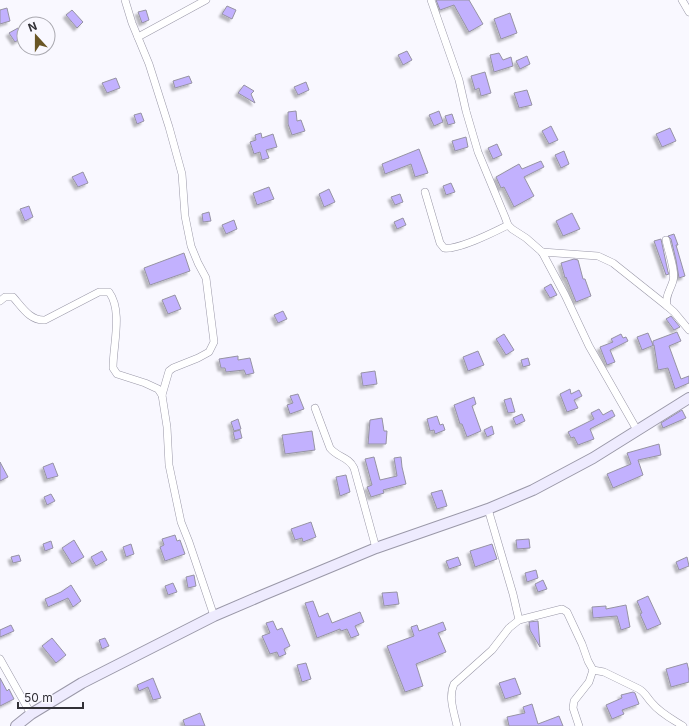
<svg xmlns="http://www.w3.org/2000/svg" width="689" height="726" font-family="Inter,sans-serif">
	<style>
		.building { fill: #c2b1fe; stroke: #9693a3; filter: url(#shadow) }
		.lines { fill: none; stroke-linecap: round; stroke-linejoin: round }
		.minor-casing { stroke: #9a98a8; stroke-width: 8 }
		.secondary-casing { stroke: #9a98a8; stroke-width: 12 }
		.minor { stroke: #fff; stroke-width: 7 }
		.secondary { stroke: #eeebfe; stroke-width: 10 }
	</style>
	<defs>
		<filter id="shadow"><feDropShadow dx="-3" dy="3" stdDeviation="1" flood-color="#0004"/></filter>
	</defs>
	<rect width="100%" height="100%" fill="#f9f8ff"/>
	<!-- building -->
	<g class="building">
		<polygon points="436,0 469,0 483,24 469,32 454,5 440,10"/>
		<polygon points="227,6 236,10 232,19 222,14"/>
		<polygon points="7,8 10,21 0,24 0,10"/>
		<polygon points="72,10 83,22 77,28 66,15"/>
		<polygon points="146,10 149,20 142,23 138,12"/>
		<polygon points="510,13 517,33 501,39 494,19"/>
		<polygon points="18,28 23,37 15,42 9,33"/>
		<polygon points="407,51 412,60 403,65 398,55"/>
		<polygon points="499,53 503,60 511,57 513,66 494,72 490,55"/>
		<polygon points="527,56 530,64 520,69 516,61"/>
		<polygon points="485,72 491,93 481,96 479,88 475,90 471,76"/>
		<polygon points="189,76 192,83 175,88 173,81"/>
		<polygon points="116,78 120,88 107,93 102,83"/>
		<polygon points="306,82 309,90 298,95 294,87"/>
		<polygon points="244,85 254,91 251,94 255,103 238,93"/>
		<polygon points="527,90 532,105 519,108 514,93"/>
		<polygon points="296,111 297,121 301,120 305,131 292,135 288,124 288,112"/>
		<polygon points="439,111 443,122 434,126 429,115"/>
		<polygon points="141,113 144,121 137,124 134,115"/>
		<polygon points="452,114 455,123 448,125 445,116"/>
		<polygon points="551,126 558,140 549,144 542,131"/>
		<polygon points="670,128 676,141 662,147 656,134"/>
		<polygon points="261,133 262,138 273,134 277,147 266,150 269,158 262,160 260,152 254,154 250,142 256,140 255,135"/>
		<polygon points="466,137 468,147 455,151 452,141"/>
		<polygon points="497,144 502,155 493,159 488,148"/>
		<polygon points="419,149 428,173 415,177 411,164 385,174 382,164"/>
		<polygon points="564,151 569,164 561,168 555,155"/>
		<polygon points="541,161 544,167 524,177 534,196 514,207 504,187 501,188 496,177 519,164 522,169"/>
		<polygon points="83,172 88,183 78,187 72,177"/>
		<polygon points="451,183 455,192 446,195 443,186"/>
		<polygon points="269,187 274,199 257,205 253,193"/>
		<polygon points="329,189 335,202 324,207 319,194"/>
		<polygon points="400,194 403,202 395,205 391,197"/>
		<polygon points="29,206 33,217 25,221 20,209"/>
		<polygon points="209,212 211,221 203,222 202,214"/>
		<polygon points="572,213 580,229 563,236 556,221"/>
		<polygon points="403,218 406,225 397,229 394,222"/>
		<polygon points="234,220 237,229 226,234 222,225"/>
		<polygon points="674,234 678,245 676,245 685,276 679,278 676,260 671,239 668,236"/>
		<polygon points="661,239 668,272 669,274 666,275 654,241"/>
		<polygon points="184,253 190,271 150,285 144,268"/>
		<polygon points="574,259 578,260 583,279 585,279 591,296 576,302 566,277 565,278 561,263"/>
		<polygon points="551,284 557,295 550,298 544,288"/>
		<polygon points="175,295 181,309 168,314 162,300"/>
		<polygon points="283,311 287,319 278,323 274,315"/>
		<polygon points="671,316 680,327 674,330 666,319"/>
		<polygon points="677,332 681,341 669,346 681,379 689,376 689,383 675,389 668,368 658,370 654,345 642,350 637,337 648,333 653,345 653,341"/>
		<polygon points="504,334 514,350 506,355 496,339"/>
		<polygon points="621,334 623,338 626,337 628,341 610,350 615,362 607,365 600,347 613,342 611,339"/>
		<polygon points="478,351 484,365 468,371 463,357"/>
		<polygon points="238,356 238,360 250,358 254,373 246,375 244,370 226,372 225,368 221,368 219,359"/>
		<polygon points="528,358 530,365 523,367 521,360"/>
		<polygon points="375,371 377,384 363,386 361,373"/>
		<polygon points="570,389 571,394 579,390 582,396 574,400 578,408 567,412 560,394"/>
		<polygon points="298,394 304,409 290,414 287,405 293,403 290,396"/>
		<polygon points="474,397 476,404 472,406 481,431 467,437 462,424 460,424 454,405"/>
		<polygon points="511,398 515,412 508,413 504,400"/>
		<polygon points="599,409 603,415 612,410 615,416 590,429 594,439 578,445 574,437 571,438 568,432 594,419 591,413"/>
		<polygon points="682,410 686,418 663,428 661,423"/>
		<polygon points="522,414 525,421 516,425 513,418"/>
		<polygon points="437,416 440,425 443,424 445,430 435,434 434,430 430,431 427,419"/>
		<polygon points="382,418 384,431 387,431 386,444 368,444 370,420"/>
		<polygon points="238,419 241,429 234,431 231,422"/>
		<polygon points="492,426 494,434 487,437 484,430"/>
		<polygon points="240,430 242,438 235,440 233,432"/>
		<polygon points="312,431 315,450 285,454 282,435"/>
		<polygon points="659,444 661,455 638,460 643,475 613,488 607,474 631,464 627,453"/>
		<polygon points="374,457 380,480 397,476 394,458 401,457 402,467 406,484 383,490 384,493 371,497 367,487 372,485 365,459"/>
		<polygon points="0,462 8,477 0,481"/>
		<polygon points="53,463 58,476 47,479 43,467"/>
		<polygon points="346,475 350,492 340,496 336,477"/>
		<polygon points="442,490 447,506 437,509 431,493"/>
		<polygon points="51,494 55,501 47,505 44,497"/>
		<polygon points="311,522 316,537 303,542 302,538 295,540 291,529"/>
		<polygon points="175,535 177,541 180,540 185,554 165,561 160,547 164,545 162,539"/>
		<polygon points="529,539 530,548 517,549 516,540"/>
		<polygon points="74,540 84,557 72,564 62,548"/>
		<polygon points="51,541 53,548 45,551 43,544"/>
		<polygon points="131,544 134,554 126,557 123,547"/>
		<polygon points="492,544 497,559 475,567 470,551"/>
		<polygon points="102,551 107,560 96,566 91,557"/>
		<polygon points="19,555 21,561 13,563 11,557"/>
		<polygon points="458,557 461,565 449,569 446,561"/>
		<polygon points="687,557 689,566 679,570 676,562"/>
		<polygon points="536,570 538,578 527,582 525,573"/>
		<polygon points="194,575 196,586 188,588 186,577"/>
		<polygon points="543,580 547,589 538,592 535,584"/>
		<polygon points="173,583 177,592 168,595 165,586"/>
		<polygon points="71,585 81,601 73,607 68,598 48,607 45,599 61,592"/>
		<polygon points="397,592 399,604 384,606 382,593"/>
		<polygon points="648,596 661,624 647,630 640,614 642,613 637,601"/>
		<polygon points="313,601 319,617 328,613 332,623 360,612 364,622 355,626 359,635 351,638 347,629 341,631 340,629 317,638 305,603"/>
		<polygon points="626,605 630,627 621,630 617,616 593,618 592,607 606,606 606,609"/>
		<polygon points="273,621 277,630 282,628 290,646 284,649 286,654 279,657 277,652 270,654 262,636 270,633 266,623"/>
		<polygon points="538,621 540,647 530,630 529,622"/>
		<polygon points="443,622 446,630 438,633 446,652 416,664 423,686 405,692 387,646 414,636 411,627 417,625 419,631"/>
		<polygon points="11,625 14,631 0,637 0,630"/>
		<polygon points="52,638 66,655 56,663 42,646"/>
		<polygon points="105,638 109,646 102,649 99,640"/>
		<polygon points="306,663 311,679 302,682 297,665"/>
		<polygon points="687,663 689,671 689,682 671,687 666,669"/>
		<polygon points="0,678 7,691 9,689 14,699 0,706"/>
		<polygon points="153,678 161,698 153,700 148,687 139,691 137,685"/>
		<polygon points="515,678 521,694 505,699 499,683"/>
		<polygon points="633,692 635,693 639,704 622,710 624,714 612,719 606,705 622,698 621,695"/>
		<polygon points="532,704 538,724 559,716 563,726 509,726 507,717 525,713 523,707"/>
		<polygon points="200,713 205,726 185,726 183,720"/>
	</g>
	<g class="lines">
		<!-- minor casing -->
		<g class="minor-casing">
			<g id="minor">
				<polyline points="125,0 132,23 149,64 169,127 182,174 185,216 191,246 198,263 206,278 214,342 209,352 198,358 173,368 169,371 162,395"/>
				<polyline points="431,0 459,80 466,111 478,152 505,217 508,225 512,229 526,238 542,252 565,295 589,346 637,430"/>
				<polyline points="682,0 689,12"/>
				<polyline points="138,37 206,0"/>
				<path d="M425 192 440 243 444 248C459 250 494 232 508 225"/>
				<path d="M666 240C668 251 676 271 673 281 670 291 665 296 667 306L674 312 689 330"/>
				<polyline points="542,252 598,256 613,263 667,306"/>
				<path d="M0 301 5 297H13C22 307 30 321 45 320L99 292H109C123 311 113 345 113 368L117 374 145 383 158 389 162 395 167 427 169 465 181 522 189 542 214 616"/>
				<path d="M315 408 330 448C338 458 348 456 354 468L376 548"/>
				<polyline points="519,620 562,609 567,612 582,644 588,661 593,670 589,682 574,701 573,708 579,726"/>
				<polyline points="0,659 31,714"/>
				<path d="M593 670 604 672 639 689C645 692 647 698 652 703 660 713 672 719 683 726"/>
				<path d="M457 726C454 712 448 697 454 684L492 650 509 628 519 620 513 594 488 509"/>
			</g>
		</g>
		<!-- secondary casing -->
		<g class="secondary-casing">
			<polyline id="secondary" points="16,726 31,714 82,683 214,616 263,595 376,548 488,509 533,490 593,458 689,398"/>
		</g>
		<!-- minor -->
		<use href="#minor" class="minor"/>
		<!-- secondary -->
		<use href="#secondary" class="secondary"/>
	</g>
	<!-- north arrow -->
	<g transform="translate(36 36) rotate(339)"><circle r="19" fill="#f9f8ff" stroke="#a9a8af"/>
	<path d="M0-3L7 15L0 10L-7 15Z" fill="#6a5625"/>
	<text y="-6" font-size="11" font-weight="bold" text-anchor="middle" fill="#323137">N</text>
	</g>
	<!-- scale -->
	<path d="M18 702v6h65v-6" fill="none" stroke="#323137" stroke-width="2"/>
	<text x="24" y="702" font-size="12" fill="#323137" stroke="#f9f8ff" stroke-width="3" paint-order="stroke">50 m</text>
</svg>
